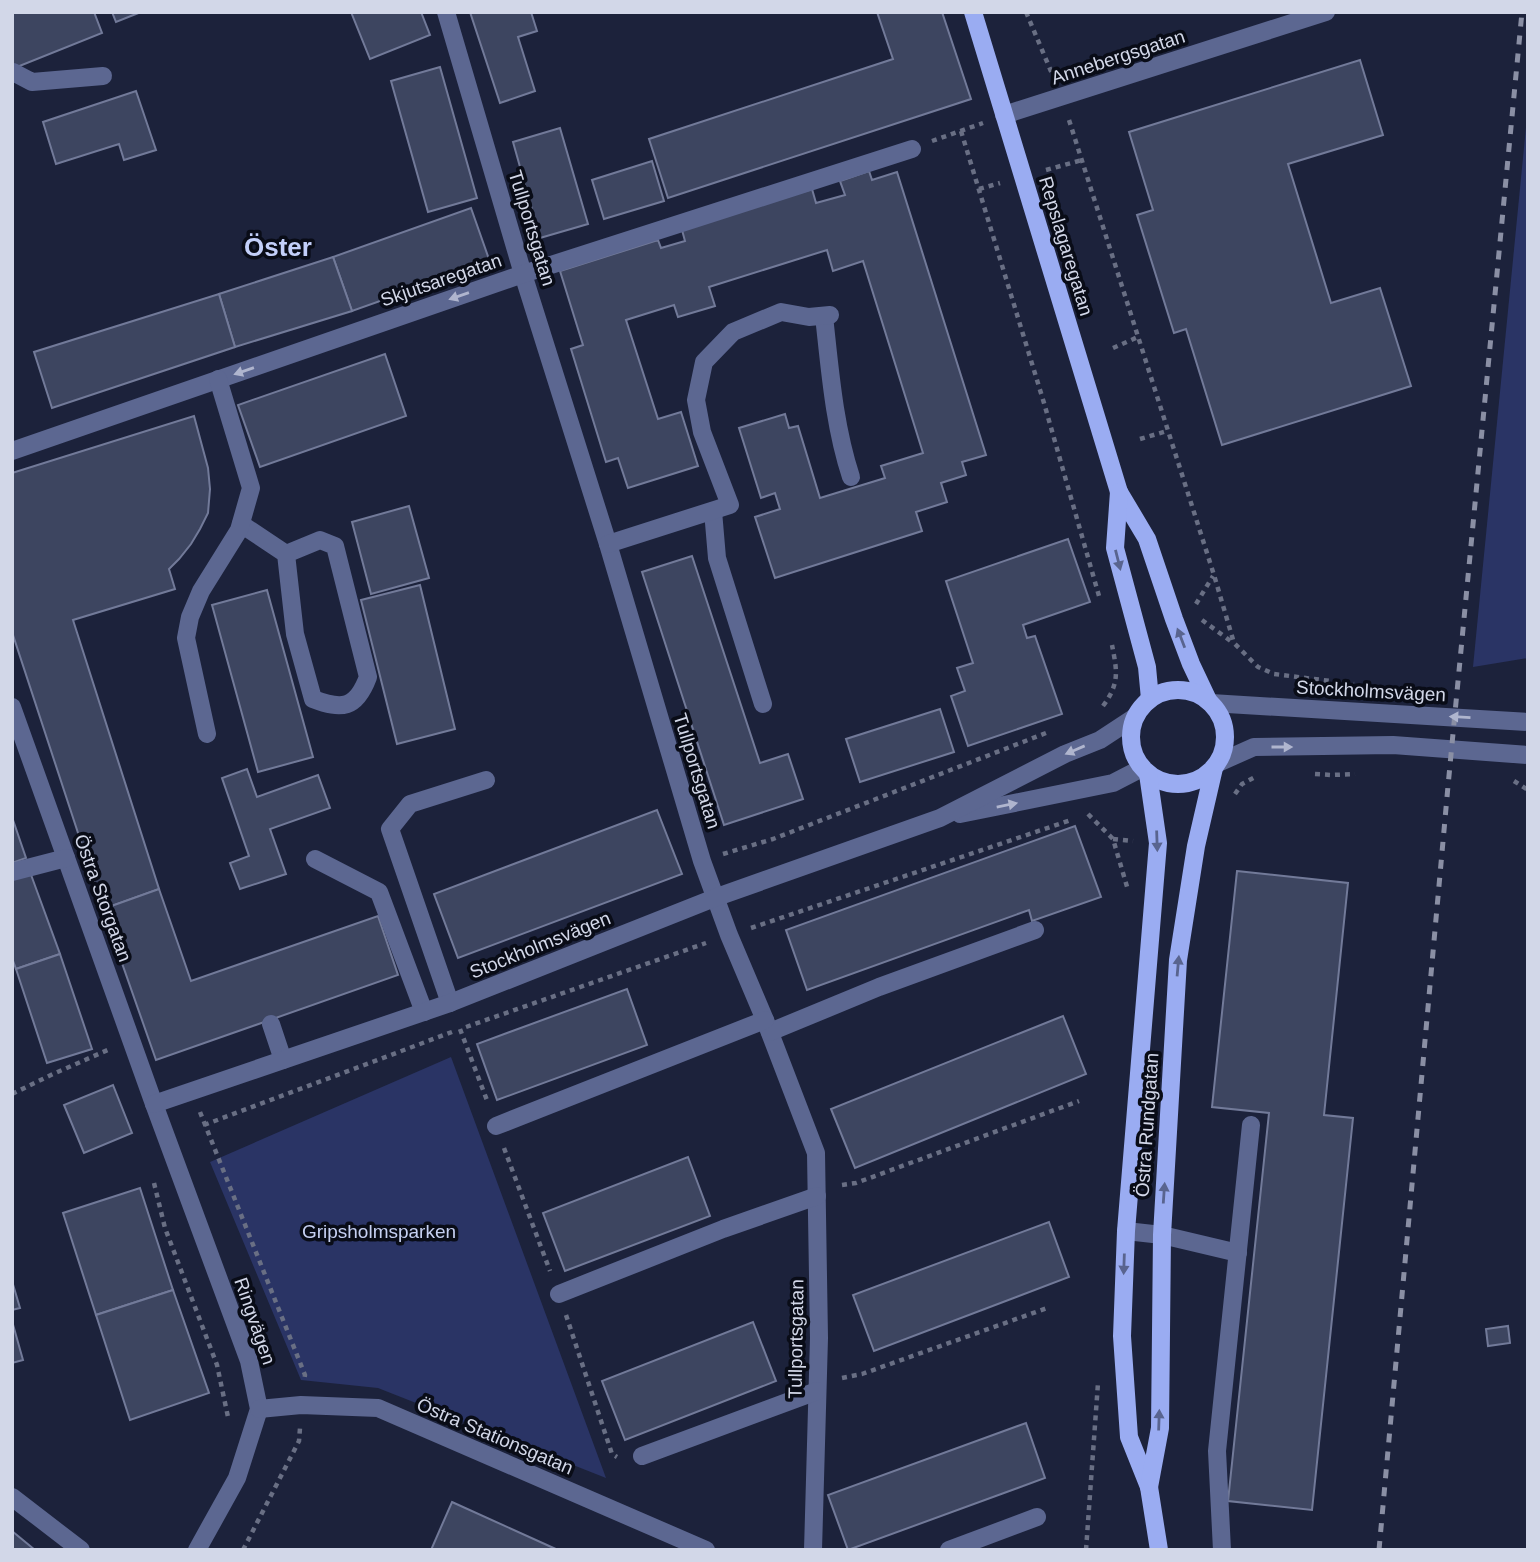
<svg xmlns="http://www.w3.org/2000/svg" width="1540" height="1562" font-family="Helvetica,sans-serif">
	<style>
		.green { fill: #2a3465 }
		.building { fill: #3d4560; stroke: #727a99; stroke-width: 2 }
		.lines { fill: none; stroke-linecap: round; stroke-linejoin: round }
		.path { stroke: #696f84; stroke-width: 4.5; stroke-dasharray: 5 5; stroke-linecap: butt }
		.minor { stroke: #5c6791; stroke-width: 18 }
		.major { stroke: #9aacf2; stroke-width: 18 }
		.rail { stroke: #8a8fa4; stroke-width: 5; stroke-dasharray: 9 9; stroke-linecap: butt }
		.oneway { fill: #afb5ce }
		.oneway2 { fill: #59648f }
		.labels { text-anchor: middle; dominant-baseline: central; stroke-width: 7; stroke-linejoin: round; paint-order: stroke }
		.street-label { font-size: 19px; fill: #d2d7e8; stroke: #090c17 }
		.park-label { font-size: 19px; fill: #c6d0f2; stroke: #090c17 }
		.district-label { font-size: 26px; font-weight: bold; fill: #c3cff9; stroke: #090c17 }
	</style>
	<rect width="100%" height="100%" fill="#1c223b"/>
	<!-- green -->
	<g class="green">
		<polygon points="1528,107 1528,658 1473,667"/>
		<polygon points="451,1057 606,1478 378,1388 301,1380 210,1162"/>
	</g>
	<!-- building -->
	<g class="building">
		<polygon points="12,12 94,12 102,33 12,69"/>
		<polygon points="112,12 141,12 116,22"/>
		<polygon points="351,12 421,12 430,35 370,59"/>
		<polygon points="470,12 531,12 537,31 518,37 535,91 500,103"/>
		<polygon points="877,12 942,12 971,99 668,198 649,139 893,59"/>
		<polygon points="1360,60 1383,135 1288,164 1331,303 1380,288 1411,386 1222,445 1186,329 1174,333 1137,215 1153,210 1129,132"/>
		<polygon points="440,67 477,198 428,212 391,81"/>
		<polygon points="136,91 156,150 124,160 119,144 56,164 43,122"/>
		<polygon points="560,128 588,224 540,238 513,142"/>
		<polygon points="652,161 664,201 604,219 592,180"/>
		<polygon points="869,171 872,180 897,172 986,455 962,462 966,475 941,483 947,502 916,512 922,531 775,578 755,517 780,509 775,493 761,498 739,428 785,414 789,428 798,426 820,498 885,478 881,466 923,453 863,261 833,271 827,250 709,287 715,306 678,317 674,305 626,320 658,419 681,412 698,466 628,488 618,458 606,462 571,349 583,345 560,271 658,240 661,248 685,241 682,230 812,189 816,203 845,195 840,181"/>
		<polygon points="471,208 490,262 352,311 333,257"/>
		<polygon points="333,257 352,311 235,347 219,294"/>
		<polygon points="219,294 235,347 52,408 34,352"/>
		<polygon points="385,354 406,416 260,467 238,405"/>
		<polygon points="194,416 208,468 210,489 208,513 200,529 191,544 179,559 169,569 175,589 73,620 159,889 103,909 12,632 12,473"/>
		<polygon points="409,506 429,578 371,594 352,522"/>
		<polygon points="1068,539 1090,602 1023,625 1027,638 1035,636 1062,714 968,746 951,696 965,691 957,668 973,663 946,581"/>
		<polygon points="692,556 760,763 788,754 803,799 724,825 642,572"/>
		<polygon points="420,585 455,729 397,744 361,600"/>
		<polygon points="267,590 313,757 258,772 212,605"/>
		<polygon points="940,709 954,752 860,782 846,739"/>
		<polygon points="247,769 257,797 318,775 330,808 270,829 286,874 240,889 230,863 249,856 222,778"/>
		<polygon points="657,810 682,874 458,958 434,894"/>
		<polygon points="12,817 26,858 12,863"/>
		<polygon points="1075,826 1101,897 1032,921 1029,910 807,990 786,930"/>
		<polygon points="1237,871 1348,883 1324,1115 1353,1118 1312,1510 1228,1501 1269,1113 1212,1107"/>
		<polygon points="30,872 60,954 16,969 12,958 12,879"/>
		<polygon points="159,889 191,981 378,916 398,975 156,1060 103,909"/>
		<polygon points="60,954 92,1049 47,1063 16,969"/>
		<polygon points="627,989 647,1045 497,1100 477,1044"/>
		<polygon points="1063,1016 1086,1074 855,1168 831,1109"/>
		<polygon points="113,1085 132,1133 84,1153 64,1105"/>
		<polygon points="688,1157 710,1216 565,1271 543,1213"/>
		<polygon points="140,1188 173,1290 96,1315 63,1213"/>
		<polygon points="1049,1222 1069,1277 874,1351 853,1295"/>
		<polygon points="12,1281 20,1308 12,1310"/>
		<polygon points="173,1290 209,1393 130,1420 96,1315"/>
		<polygon points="12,1321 23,1360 12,1363"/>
		<polygon points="753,1322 776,1381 625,1440 602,1381"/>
		<polygon points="1508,1326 1510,1343 1488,1346 1486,1329"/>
		<polygon points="1026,1423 1045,1478 848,1550 828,1495"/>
		<polygon points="452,1502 558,1550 431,1550"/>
		<polygon points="12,1531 35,1550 12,1550"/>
	</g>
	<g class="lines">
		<!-- path -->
		<g class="path">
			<polyline points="1026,12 1053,76"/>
			<polyline points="1069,120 1214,575 1234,643 1258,667 1274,674 1354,684"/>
			<polyline points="961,131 1044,403 1099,596"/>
			<polyline points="932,141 983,123"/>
			<polyline points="1046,170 1082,160"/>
			<polyline points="979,189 1000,183"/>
			<polyline points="1113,348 1138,337"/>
			<polyline points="1140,439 1167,431"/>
			<polyline points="1196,604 1213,576"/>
			<polyline points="1202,620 1232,642"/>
			<path d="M1103 706C1120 683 1117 671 1112 645"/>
			<polyline points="1315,774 1332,775 1355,774"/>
			<polyline points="1514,781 1528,790"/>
			<polyline points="1235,794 1242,784 1255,777"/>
			<polyline points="1088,814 1113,839 1128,890"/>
			<polyline points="1113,839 1133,841"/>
			<polyline points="723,854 773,839 1046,733"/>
			<polyline points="751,928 1071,820"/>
			<polyline points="466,1027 706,943"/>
			<polyline points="460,1029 488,1103"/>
			<polyline points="12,1094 53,1074 110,1049"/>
			<polyline points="200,1112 305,1375 304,1381"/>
			<polyline points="204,1125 452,1032"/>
			<polyline points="504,1148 550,1271"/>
			<polyline points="154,1183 165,1228 217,1365 228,1417"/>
			<polyline points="842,1185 856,1183 1079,1101"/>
			<polyline points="566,1315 612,1454 617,1457"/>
			<polyline points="842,1378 862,1374 1050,1307"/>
			<polyline points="243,1550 299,1441 300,1428"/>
			<polyline points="1086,1550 1098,1383"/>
		</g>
		<!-- minor -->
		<g class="minor">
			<polyline points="446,12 523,274 608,544 702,861 729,935 765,1020 816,1153 819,1338 813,1550"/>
			<polyline points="13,72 32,82 103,76"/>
			<polyline points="1004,115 1326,12"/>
			<path d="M824 316C830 370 834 425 851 477"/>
			<polyline points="12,451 523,274 912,149"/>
			<polyline points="713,511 717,558 763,704"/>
			<path d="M241 524 286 554 295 634 313 699C342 710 356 709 368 677L335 546 320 540 286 554"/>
			<polyline points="608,544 730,505 702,432 696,400 704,362 733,332 781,312 809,317 830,315"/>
			<polyline points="1211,703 1528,722"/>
			<polyline points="12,707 154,1104 249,1361 259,1409 237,1478 197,1550"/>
			<polyline points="207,734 186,638 190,617 201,591 239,530 251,488 218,379"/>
			<polyline points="1218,763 1254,747 1393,745 1528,755"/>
			<polyline points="960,814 1113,783 1142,768"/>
			<polyline points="315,859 379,892 424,1012"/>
			<polyline points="12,872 66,858"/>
			<polyline points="450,1003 390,829 410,804 486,780"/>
			<polyline points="271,1024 283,1060"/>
			<polyline points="770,1032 879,987 1035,930"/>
			<polyline points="154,1104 450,1003 717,897 940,818 1065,754 1100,740 1135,717"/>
			<polyline points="496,1126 765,1020"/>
			<polyline points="1126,1231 1162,1235 1238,1253"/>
			<polyline points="559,1294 723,1229 817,1196"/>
			<polyline points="259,1409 301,1405 378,1408 706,1550"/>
			<polyline points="642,1456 817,1391"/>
			<polyline points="12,1497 81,1550"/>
			<polyline points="949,1550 1037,1517"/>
			<polyline points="1222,1550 1217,1451 1251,1125"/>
		</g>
		<!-- major -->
		<g class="major">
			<polyline points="973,12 1119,492 1147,539 1174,619 1191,664 1208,700"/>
			<polyline points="1119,492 1115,548 1147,667 1150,699"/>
			<circle cx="1178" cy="737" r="47"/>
			<polyline points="1148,774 1158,843 1126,1231 1122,1336 1129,1437 1149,1487 1159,1550"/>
			<polyline points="1149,1487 1160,1428 1162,1235 1178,960 1196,846 1214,768"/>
		</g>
		<!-- rail -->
		<polyline class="rail" points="1379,1550 1448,786 1522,12"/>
	</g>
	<!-- one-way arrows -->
	<defs><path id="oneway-solid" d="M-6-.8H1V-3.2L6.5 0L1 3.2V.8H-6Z" transform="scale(1.75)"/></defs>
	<g class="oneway">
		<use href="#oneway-solid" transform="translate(459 296) rotate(161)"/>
		<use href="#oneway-solid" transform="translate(244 371) rotate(161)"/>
		<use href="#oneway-solid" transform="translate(1460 717) rotate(-177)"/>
		<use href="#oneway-solid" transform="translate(1282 747)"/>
		<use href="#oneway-solid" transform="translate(1075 750) rotate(157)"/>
		<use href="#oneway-solid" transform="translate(1007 805) rotate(-11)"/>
	</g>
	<g class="oneway2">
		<use href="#oneway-solid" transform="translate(1118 560) rotate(76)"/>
		<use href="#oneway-solid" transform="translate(1181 638) rotate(-111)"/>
		<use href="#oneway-solid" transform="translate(1157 841) rotate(88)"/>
		<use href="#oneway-solid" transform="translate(1178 966) rotate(-85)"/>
		<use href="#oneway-solid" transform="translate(1164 1193) rotate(-86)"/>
		<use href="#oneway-solid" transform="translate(1124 1264) rotate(92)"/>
		<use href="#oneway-solid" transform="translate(1159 1420) rotate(-88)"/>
	</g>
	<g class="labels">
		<!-- street labels -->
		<g class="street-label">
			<text transform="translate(1118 57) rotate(-18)">Annebergsgatan</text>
			<text transform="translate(532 228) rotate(73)">Tullportsgatan</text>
			<text transform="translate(1066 246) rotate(73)">Repslagaregatan</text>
			<text transform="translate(441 280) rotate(-19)">Skjutsaregatan</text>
			<text transform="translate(1371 691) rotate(3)">Stockholmsvägen</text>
			<text transform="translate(697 771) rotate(73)">Tullportsgatan</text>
			<text transform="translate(103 898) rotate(70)">Östra Storgatan</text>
			<text transform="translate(540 945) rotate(-22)">Stockholmsvägen</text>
			<text transform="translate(1147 1125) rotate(-86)">Östra Rundgatan</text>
			<text transform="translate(255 1321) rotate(71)">Ringvägen</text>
			<text transform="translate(796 1339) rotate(-89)">Tullportsgatan</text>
			<text transform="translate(495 1436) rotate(23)">Östra Stationsgatan</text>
		</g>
		<!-- park labels -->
		<g class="park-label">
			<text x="379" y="1231">Gripsholmsparken</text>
		</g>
		<!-- district labels -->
		<g class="district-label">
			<text x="278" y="247">Öster</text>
		</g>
	</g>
	<!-- border -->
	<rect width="1540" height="1562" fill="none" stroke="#d2d7e8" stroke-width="28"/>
</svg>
